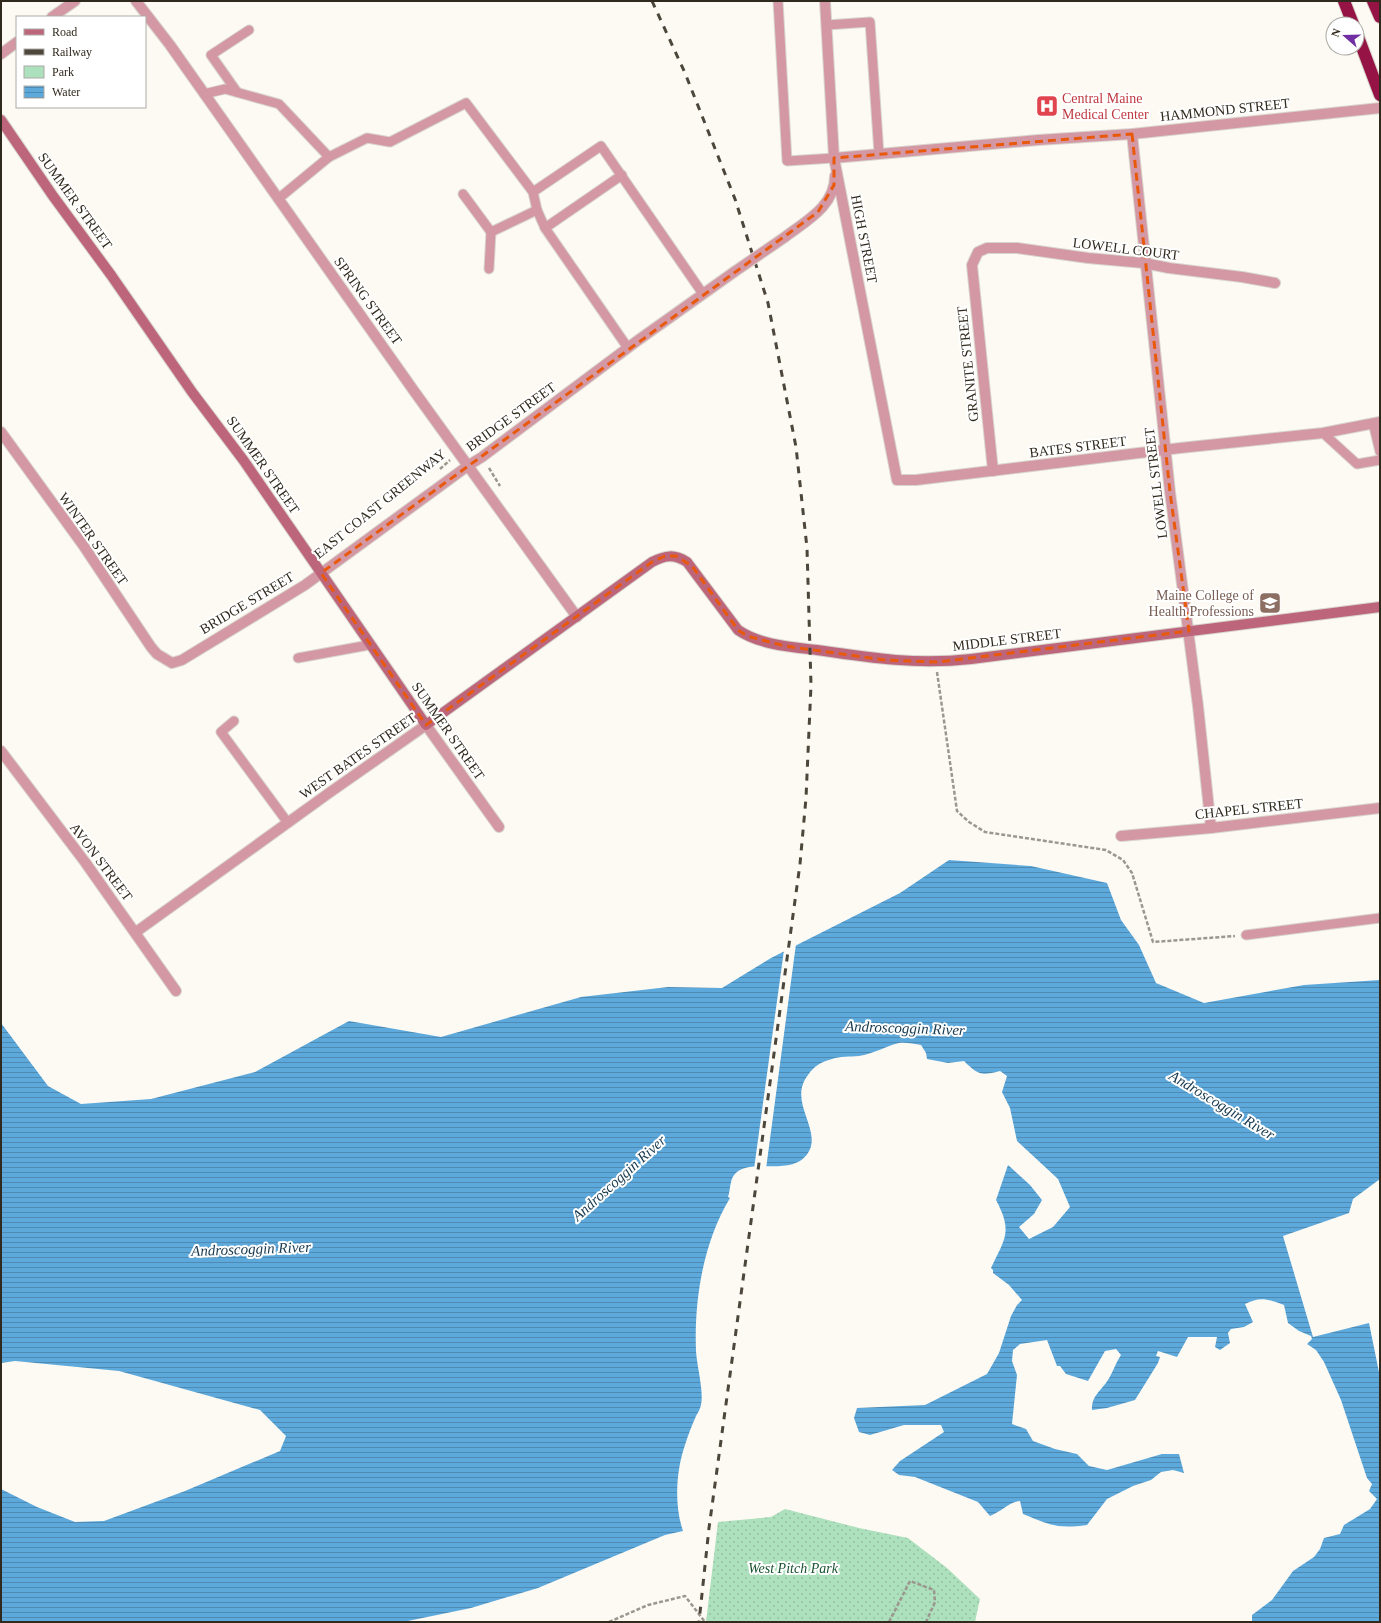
<svg xmlns="http://www.w3.org/2000/svg" width="1381" height="1623" font-family="Georgia,serif">
	<style>
		.green { fill: url(#green-dots) }
		.water { fill: url(#water-rules) }
		.pier { fill: #fdfaf4 }
		.lines { fill: none; stroke-linecap: round; stroke-linejoin: round }
		.lane-casing { stroke: #d8d5cd; stroke-width: 11 }
		.street-casing { stroke: #d8d5cd; stroke-width: 12 }
		.secondary-casing { stroke: #d8d5cd; stroke-width: 12 }
		.highway-casing { stroke: #d8d5cd; stroke-width: 14 }
		.path { stroke: #9c978e; stroke-width: 2.5; stroke-dasharray: 4 2; stroke-linecap: butt }
		.lane { stroke: #d498a4; stroke-width: 9 }
		.street { stroke: #d498a4; stroke-width: 10 }
		.secondary { stroke: #bd667b; stroke-width: 10 }
		.highway { stroke: #961345; stroke-width: 12 }
		.rail { stroke: #4c463b; stroke-width: 3; stroke-dasharray: 7 7; stroke-linecap: butt }
		.street-bridge-casing { stroke: #d8d5cd; stroke-width: 12; stroke-linecap: butt }
		.street-bridge { stroke: #d498a4; stroke-width: 10 }
		.marked { fill: none; stroke: #e8590c; stroke-width: 3; stroke-dasharray: 8 5; stroke-linejoin: round }
		.labels { text-anchor: middle; dominant-baseline: central; stroke-width: 4; stroke-linejoin: round; paint-order: stroke }
		.health-label { font-size: 14px; fill: #be3a42; stroke: #fff; text-anchor: start }
		.street-label { font-size: 14px; fill: #302a1e; stroke: #fff }
		.education-label { font-size: 14px; fill: #785e54; stroke: #fff; text-anchor: end }
		.park-label { font-size: 14px; font-style: italic; fill: #1a5231; stroke: #fff }
		.water-label { font-size: 15px; font-style: italic; fill: #18394e; stroke: #fff }
	</style>
	<defs>
		<pattern id="green-dots" width="8" height="8" patternUnits="userSpaceOnUse"><rect width="8" height="8" fill="#ade0bc"/><path d="M2 2h.1M6 6h.1" fill="none" stroke="#95c0a1" stroke-width="1.8" stroke-linecap="round"/></pattern>
		<pattern id="water-rules" width="6" height="5" patternUnits="userSpaceOnUse"><rect width="6" height="5" fill="#5ea9db"/><path d="M0 2.5h6" fill="none" stroke="#4e8ab1"/></pattern>
	</defs>
	<rect width="100%" height="100%" fill="#fdfaf4"/>
	<!-- green -->
	<polygon class="green" points="785,1509 859,1528 908,1538 947,1568 980,1599 975,1622 706,1622 718,1522 771,1517"/>
	<!-- water -->
	<path class="water" d="M949 860 1031 866 1107 883 1121 920 1139 945 1156 983 1204 1003 1304 985 1380 980V1179L1353 1199 1349 1213 1283 1236 1313 1337 1369 1323 1380 1377V1622H1252V1615L1272 1600 1293 1571 1314 1557 1320 1549 1324 1538 1340 1534 1344 1525 1370 1509 1377 1499 1369 1491 1372 1484 1367 1478 1341 1400 1324 1362 1316 1350 1307 1344 1312 1339 1311 1336 1299 1331 1288 1323 1284 1305C1268 1299 1260 1296 1245 1304L1253 1322 1244 1327 1231 1329 1228 1333 1230 1343 1220 1350 1215 1347 1217 1337H1188L1177 1357 1158 1351 1156 1356 1160 1357 1158 1363 1135 1400 1107 1408 1092 1410C1091 1398 1099 1392 1106 1383 1112 1375 1115 1364 1121 1355L1116 1349 1105 1351 1088 1381 1066 1374 1060 1366H1057L1047 1340 1020 1344 1013 1350 1012 1361 1017 1375 1012 1424 1026 1429 1033 1441 1055 1449 1077 1454 1089 1466 1107 1470 1162 1454H1179L1184 1473 1173 1470 1161 1472 1151 1480 1133 1486 1107 1499 1087 1525C1057 1529 1050 1525 1023 1514L1020 1501C1009 1502 1001 1512 990 1516L978 1502 915 1477 899 1475 892 1470 900 1461 944 1432 941 1425H904L870 1435 859 1432 854 1418 857 1408 925 1405 987 1374 999 1353 1011 1316 1017 1305 1022 1300 1009 1285 993 1273V1270L991 1268C1005 1238 1013 1232 996 1200L1008 1165 1030 1185 1042 1200 1034 1214 1019 1227 1029 1239 1053 1227 1070 1207 1058 1179 1017 1141 1010 1108 1002 1092 1007 1076 1000 1071C981 1076 978 1075 964 1061L948 1063 927 1059 926 1053 921 1045C914 1044 906 1042 899 1043 886 1046 873 1054 859 1056 850 1057 840 1056 832 1059 821 1062 814 1066 808 1075 787 1102 823 1130 808 1153 792 1177 754 1158 737 1172 729 1178 731 1189 728 1197L730 1198C703 1243 694 1300 696 1351 697 1367 704 1391 701 1405 700 1409 698 1413 696 1416 692 1425 688 1435 685 1445 676 1471 674 1505 683 1531L665 1535 538 1588 471 1608 403 1622H1V1489L37 1507 75 1522 104 1521 185 1491 280 1451 286 1436 260 1410 119 1371 15 1361 1 1363V1023L48 1086 81 1104 151 1099 255 1072 349 1021 441 1037 581 997 668 987 722 988 771 958 900 893Z"/>
	<!-- pier -->
	<polygon class="pier" points="796,944 766,1169 754,1169 784,950"/>
	<g class="lines">
		<!-- lane casing -->
		<g class="lane-casing">
			<g id="lane">
				<polyline points="778,1 787,161 834,158"/>
				<polyline points="827,25 870,22 879,154"/>
				<polyline points="237,92 211,55 249,30"/>
				<polyline points="204,94 225,89 279,104 329,157"/>
				<polyline points="622,175 545,228 628,348"/>
				<polyline points="533,192 537,210 545,228"/>
				<polyline points="463,194 491,232 537,210"/>
				<polyline points="278,199 329,157 367,138 390,142 466,103 533,192 601,146 703,294"/>
				<polyline points="489,269 491,232"/>
				<polyline points="1373,423 1380,452"/>
				<polyline points="1323,433 1357,464 1380,460"/>
				<polyline points="298,658 369,645"/>
				<polyline points="234,721 221,732 288,823"/>
				<polyline points="1246,935 1380,918"/>
			</g>
		</g>
		<!-- street casing -->
		<g class="street-casing">
			<g id="street">
				<polyline points="136,1 170,45 414,391 577,617"/>
				<polyline points="825,1 834,158 897,480 916,480 1180,448 1323,433 1380,422"/>
				<polyline points="52,17 75,1"/>
				<polyline points="1,54 17,42"/>
				<polyline points="1132,134 1170,492 1198,706 1211,828"/>
				<polyline points="834,158 1038,140 1132,134 1380,108"/>
				<path d="M785 237C806 221 835 206 835 176"/>
				<polyline points="1,432 83,545 151,647 157,654 172,663 182,660 305,585 469,465 482,457 637,341 734,272"/>
				<polyline points="993,471 972,265 978,252 987,248 1017,248 1088,258 1144,263 1169,268 1242,277 1275,283"/>
				<polyline points="1,751 85,862 176,991"/>
				<polyline points="1121,836 1211,828 1380,808"/>
				<polyline points="136,932 329,793 426,725 499,827"/>
			</g>
		</g>
		<!-- secondary casing -->
		<g class="secondary-casing">
			<path id="secondary" d="M1 120 53 196 111 275 192 392 244 461 426 725 652 562C666 555 674 554 687 562L738 630C760 645 791 647 817 650 871 658 916 665 971 659L1380 607"/>
		</g>
		<!-- highway casing -->
		<g class="highway-casing">
			<g id="highway">
				<polyline points="1344,1 1353,24"/>
				<polyline points="1373,1 1380,17"/>
				<polyline points="1357,34 1380,95"/>
			</g>
		</g>
		<!-- path -->
		<g class="path">
			<polyline points="468,446 473,442 475,447"/>
			<polyline points="489,468 500,486"/>
			<polyline points="440,469 450,460"/>
			<polyline points="937,672 957,811 969,822 985,832 1106,850 1123,860 1132,873 1153,942 1235,936"/>
			<polyline points="609,1622 648,1605 685,1596 705,1622"/>
			<polyline points="889,1622 910,1581 934,1590 935,1602 926,1622"/>
		</g>
		<!-- lane -->
		<use href="#lane" class="lane"/>
		<!-- street -->
		<use href="#street" class="street"/>
		<!-- secondary -->
		<use href="#secondary" class="secondary"/>
		<!-- highway -->
		<use href="#highway" class="highway"/>
		<!-- rail -->
		<polyline class="rail" points="652,1 685,73 735,199 768,303 796,447 807,548 811,685 806,798 800,864 709,1528 699,1622"/>
		<!-- street-bridge casing -->
		<g class="street-bridge-casing">
			<polyline id="street-bridge" points="734,272 785,237"/>
		</g>
		<!-- street-bridge -->
		<use href="#street-bridge" class="street-bridge"/>
	</g>
	<!-- marked area -->
	<path class="marked" d="M1132 134 1170 492 1189 631 938 662 885 660 785 646 747 636 738 630 692 566 676 556H665L652 562 426 725 321 573 818 212 834 185V158Z"/>
	<!-- icons -->
	<defs>
		<g id="hospital-square" transform="scale(1.15)"><rect x="-9" y="-9" width="18" height="18" rx="4" fill="#e0444e" stroke="#fff"/><path d="M-5-5h3v3.5h4V-5h3V5h-3V1.5h-4V5h-3Z" fill="#fff"/></g>
		<g id="university-square" transform="scale(1.15)"><rect x="-9" y="-9" width="18" height="18" rx="4" fill="#8d6e63" stroke="#fff"/><path d="M0-5L7-2L0 1L-7-2ZM-4 1L0 2.5L4 1V4Q0 6-4 4Z" fill="#fff"/></g>
	</defs>
	<g fill-rule="evenodd">
		<use href="#hospital-square" x="1047" y="106"/>
		<use href="#university-square" x="1270" y="603"/>
	</g>
	<g class="labels">
		<!-- health labels -->
		<g class="health-label">
			<text x="1062" y="98">Central Maine<tspan x="1062" dy="16">Medical Center</tspan></text>
		</g>
		<!-- street labels -->
		<g class="street-label">
			<text transform="translate(1225 110) rotate(-6)">HAMMOND STREET</text>
			<text transform="translate(75 201) rotate(54)">SUMMER STREET</text>
			<text transform="translate(864 239) rotate(79)">HIGH STREET</text>
			<text transform="translate(1126 249) rotate(7)">LOWELL COURT</text>
			<text transform="translate(368 301) rotate(54)">SPRING STREET</text>
			<text transform="translate(968 364) rotate(-96)">GRANITE STREET</text>
			<text transform="translate(511 417) rotate(-36)">BRIDGE STREET</text>
			<text transform="translate(1078 447) rotate(-7)">BATES STREET</text>
			<text transform="translate(263 465) rotate(55)">SUMMER STREET</text>
			<text transform="translate(1156 483) rotate(-97)">LOWELL STREET</text>
			<text transform="translate(380 504) rotate(-39)">EAST COAST GREENWAY</text>
			<text transform="translate(93 539) rotate(55)">WINTER STREET</text>
			<text transform="translate(247 603) rotate(-31)">BRIDGE STREET</text>
			<text transform="translate(1007 640) rotate(-7)">MIDDLE STREET</text>
			<text transform="translate(448 731) rotate(55)">SUMMER STREET</text>
			<text transform="translate(358 756) rotate(-35)">WEST BATES STREET</text>
			<text transform="translate(1249 809) rotate(-6)">CHAPEL STREET</text>
			<text transform="translate(101 862) rotate(53)">AVON STREET</text>
		</g>
		<!-- education labels -->
		<g class="education-label">
			<text x="1254" y="595">Maine College of<tspan x="1254" dy="16">Health Professions</tspan></text>
		</g>
		<!-- park labels -->
		<g class="park-label">
			<text x="793" y="1568">West Pitch Park</text>
		</g>
		<!-- water labels -->
		<g class="water-label">
			<text transform="translate(905 1028) rotate(2)">Androscoggin River</text>
			<text transform="translate(1222 1105) rotate(31)">Androscoggin River</text>
			<text transform="translate(619 1178) rotate(-42)">Androscoggin River</text>
			<text transform="translate(251 1249) rotate(-2)">Androscoggin River</text>
		</g>
	</g>
	<!-- border -->
	<rect width="1381" height="1623" fill="none" stroke="#302a1e" stroke-width="4"/>
	<!-- legend -->
	<rect x="16" y="16" width="130" height="92" fill="#ffffff" stroke="#acaaa5"/>
	<rect x="24" y="29" width="20" height="6" fill="#bd667b" stroke="#acaaa5"/>
	<text x="52" y="36" font-size="12" fill="#302a1e">Road</text>
	<rect x="24" y="49" width="20" height="6" fill="#4c463b" stroke="#acaaa5"/>
	<text x="52" y="56" font-size="12" fill="#302a1e">Railway</text>
	<rect x="24" y="66" width="20" height="12" fill="#ade0bc" stroke="#acaaa5"/>
	<text x="52" y="76" font-size="12" fill="#302a1e">Park</text>
	<rect x="24" y="86" width="20" height="12" fill="url(#water-rules)" stroke="#acaaa5"/>
	<text x="52" y="96" font-size="12" fill="#302a1e">Water</text>
	<!-- north arrow -->
	<g transform="translate(1345 36) rotate(290)"><circle r="19" fill="#ffffff" stroke="#acaaa5"/>
	<path d="M0-3L7 15L0 10L-7 15Z" fill="#712fa3"/>
	<text y="-6" font-size="11" font-weight="bold" text-anchor="middle" fill="#302a1e">N</text>
	</g>
</svg>
